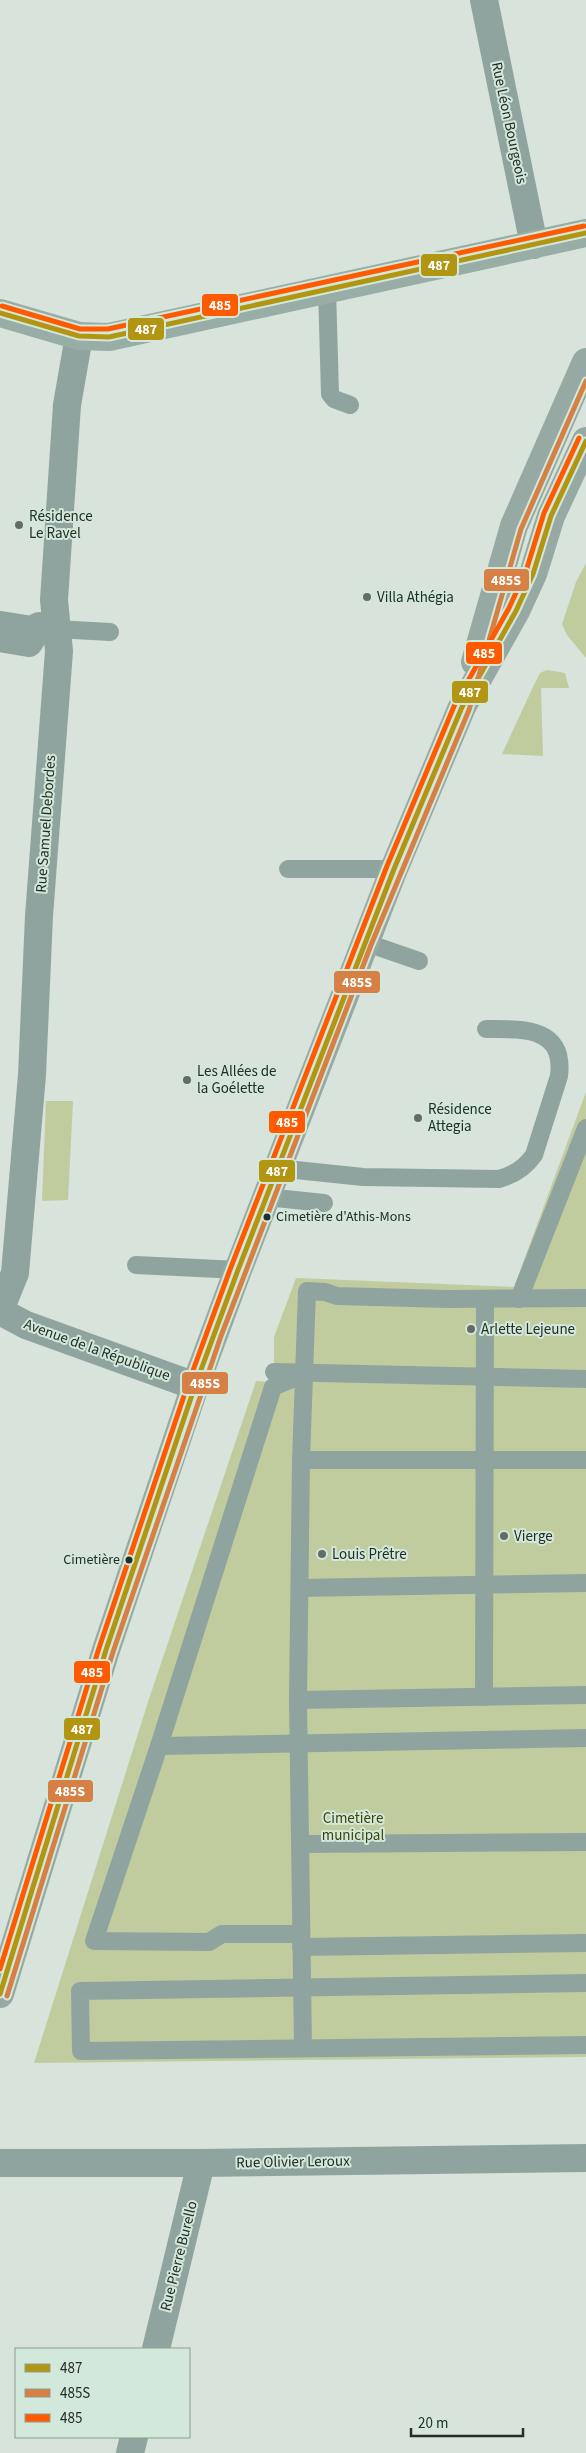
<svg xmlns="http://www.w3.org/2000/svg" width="586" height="2453" font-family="'Source Sans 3',sans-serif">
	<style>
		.green { fill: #c0cc9e }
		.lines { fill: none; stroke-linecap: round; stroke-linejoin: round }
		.lane { stroke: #90a49f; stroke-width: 18 }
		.street { stroke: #90a49f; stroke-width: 28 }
		.secondary { stroke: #97ada5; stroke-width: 28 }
		.primary { stroke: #97a9a3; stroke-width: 28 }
		.bus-1-casing { stroke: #d2e8da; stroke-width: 9 }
		.bus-2-casing { stroke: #d2e8da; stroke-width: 9 }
		.bus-3-casing { stroke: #d2e8da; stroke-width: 9 }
		.bus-1 { stroke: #b29513; stroke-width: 5 }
		.bus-2 { stroke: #d68045; stroke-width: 5 }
		.bus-3 { stroke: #ff5a00; stroke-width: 5 }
		.poi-dot { fill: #636d67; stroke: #d2e8da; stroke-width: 2 }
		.bus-dot { fill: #242d28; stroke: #d2e8da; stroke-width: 2 }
		.labels { text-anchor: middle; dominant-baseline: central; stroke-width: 4; stroke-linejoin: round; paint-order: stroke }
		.bus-label { font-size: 14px; fill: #242d28; stroke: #d2e8da; text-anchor: start }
		.street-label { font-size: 15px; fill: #242d28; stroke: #d2e8da }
		.poi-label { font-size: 15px; fill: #242d28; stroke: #d2e8da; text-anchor: start }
		.park-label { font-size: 15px; fill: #3d4405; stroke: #d2e8da }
		.line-badge { stroke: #d2e8da; stroke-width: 2 }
		.badge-label { font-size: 14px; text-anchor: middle; font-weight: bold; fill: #fff }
	</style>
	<rect width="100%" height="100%" fill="#d7e3db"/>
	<!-- green -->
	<g class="green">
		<polygon points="586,563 586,658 567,635 562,624 576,582"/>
		<polygon points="547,670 565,673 569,688 541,688 543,756 502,754 532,689 540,673"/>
		<polygon points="586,1092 586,2057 34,2063 148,1702 256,1381 274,1382 274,1337 296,1278 514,1287"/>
		<polygon points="46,1101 73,1101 68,1200 42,1201"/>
	</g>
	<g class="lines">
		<!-- lane -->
		<g class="lane">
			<polyline points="327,289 330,394 334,399 350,405"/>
			<polyline points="0,620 56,629 110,632"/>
			<polyline points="288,869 394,869"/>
			<polyline points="364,942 419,961"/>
			<path d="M277 1168 363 1177 499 1179C514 1175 525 1168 534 1155L559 1076C565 1026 521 1029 486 1029"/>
			<polyline points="266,1197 324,1203"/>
			<polyline points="136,1265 238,1270"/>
			<polyline points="519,1299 586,1128"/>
			<polyline points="274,1372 586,1379"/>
			<polyline points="301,1460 586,1460"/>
			<polyline points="300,1588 586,1583"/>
			<polyline points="484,1697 485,1299"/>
			<polyline points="298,1700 586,1695"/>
			<polyline points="159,1746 586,1738"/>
			<polyline points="301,1844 586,1842"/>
			<polyline points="301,1934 222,1934 209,1942 94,1941 159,1746 273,1387 305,1374"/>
			<polyline points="301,1947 586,1943"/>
			<polyline points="586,1983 80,1991 81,2051 586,2045"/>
			<polyline points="303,2048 298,1700 301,1460 307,1291 325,1292 337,1296 448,1299 586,1298"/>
		</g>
		<!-- street -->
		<g class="street">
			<polyline points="484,0 534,245"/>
			<polyline points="0,638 29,643 39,626"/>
			<polyline points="0,1310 15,1273 32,1075 39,916 59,651 54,600 67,405 79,336"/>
			<polyline points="0,1311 26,1325 195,1386"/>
			<polyline points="0,2163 201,2163 586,2158"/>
			<polyline points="156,2349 201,2163"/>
			<polyline points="130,2453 134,2437"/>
		</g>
		<!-- secondary -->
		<polyline class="secondary" points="0,313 79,336 109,337 586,233"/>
		<!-- primary -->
		<g class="primary">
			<polyline points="475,662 514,526 586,362"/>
			<polyline points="0,1994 106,1650 195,1386 238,1270 394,869 462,707 516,611 533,574 551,516 586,441"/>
		</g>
		<!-- bus-1 casing -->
		<g class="bus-1-casing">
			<g id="bus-1">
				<polyline points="0,313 79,336 109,337 586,233"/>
				<polyline points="0,1994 106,1650 195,1386 238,1270 394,869 462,707 516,611 533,574 551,516 586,441"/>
			</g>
		</g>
		<!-- bus-2 casing -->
		<g class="bus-2-casing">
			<polyline id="bus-2" points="7,1996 113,1652 221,1336 371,945 469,710 521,529 586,381"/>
		</g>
		<!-- bus-3 casing -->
		<g class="bus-3-casing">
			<g id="bus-3">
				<polyline points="2,306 80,329 108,329 584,226"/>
				<polyline points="0,1969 99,1648 188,1384 231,1267 387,866 455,704 509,608 526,571 544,513 579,438"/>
			</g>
		</g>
		<!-- bus-1 -->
		<use href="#bus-1" class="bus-1"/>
		<!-- bus-2 -->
		<use href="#bus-2" class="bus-2"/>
		<!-- bus-3 -->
		<use href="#bus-3" class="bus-3"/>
	</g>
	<!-- markers -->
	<g class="poi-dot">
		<circle cx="19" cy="525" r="5"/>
		<circle cx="367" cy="597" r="5"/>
		<circle cx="187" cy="1080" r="5"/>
		<circle cx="418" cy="1118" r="5"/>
		<circle cx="471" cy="1329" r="5"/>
		<circle cx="504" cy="1536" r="5"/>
		<circle cx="322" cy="1554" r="5"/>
	</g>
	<g class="bus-dot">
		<circle cx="267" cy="1217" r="4.5"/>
		<circle cx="129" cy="1560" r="4.5"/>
	</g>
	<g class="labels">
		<!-- bus labels -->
		<g class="bus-label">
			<text x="276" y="1217">Cimetière d'Athis-Mons</text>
			<text x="120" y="1560" text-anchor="end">Cimetière</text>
		</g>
		<!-- street labels -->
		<g class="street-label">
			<text transform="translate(509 123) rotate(78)">Rue Léon Bourgeois</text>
			<text transform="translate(46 824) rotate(-86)">Rue Samuel Debordes</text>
			<text transform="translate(97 1350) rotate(20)">Avenue de la République</text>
			<text transform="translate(293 2162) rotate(-1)">Rue Olivier Leroux</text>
			<text transform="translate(179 2256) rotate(-76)">Rue Pierre Burello</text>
		</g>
		<!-- poi labels -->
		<g class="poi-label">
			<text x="29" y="516">Résidence<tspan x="29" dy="17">Le Ravel</tspan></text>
			<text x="377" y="597">Villa Athégia</text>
			<text x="197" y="1071">Les Allées de<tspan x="197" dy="17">la Goélette</tspan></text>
			<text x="428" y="1109">Résidence<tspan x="428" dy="17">Attegia</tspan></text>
			<text x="481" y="1329">Arlette Lejeune</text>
			<text x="514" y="1536">Vierge</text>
			<text x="332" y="1554">Louis Prêtre</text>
		</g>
		<!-- park labels -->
		<g class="park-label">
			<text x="353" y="1818">Cimetière<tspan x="353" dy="17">municipal</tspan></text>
		</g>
	</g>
	<g class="line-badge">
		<rect x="420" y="253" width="38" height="24" rx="5" fill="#b29513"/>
		<rect x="201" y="293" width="38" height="24" rx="5" fill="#ff5a00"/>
		<rect x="127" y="317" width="38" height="24" rx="5" fill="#b29513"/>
		<rect x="483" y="568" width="47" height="24" rx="5" fill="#d68045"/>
		<rect x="465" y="641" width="38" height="24" rx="5" fill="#ff5a00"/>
		<rect x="451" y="680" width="38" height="24" rx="5" fill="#b29513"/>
		<rect x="333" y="970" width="48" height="24" rx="5" fill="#d68045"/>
		<rect x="268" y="1110" width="38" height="24" rx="5" fill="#ff5a00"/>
		<rect x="258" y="1159" width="38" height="24" rx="5" fill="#b29513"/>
		<rect x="181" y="1371" width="48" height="24" rx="5" fill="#d68045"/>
		<rect x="73" y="1660" width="38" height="24" rx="5" fill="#ff5a00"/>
		<rect x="63" y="1717" width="38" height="24" rx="5" fill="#b29513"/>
		<rect x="47" y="1779" width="47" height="24" rx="5" fill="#d68045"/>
	</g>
	<g class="badge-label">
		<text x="439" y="270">487</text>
		<text x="220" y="310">485</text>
		<text x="146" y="334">487</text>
		<text x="506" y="585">485S</text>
		<text x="484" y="658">485</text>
		<text x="470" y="697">487</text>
		<text x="357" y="987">485S</text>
		<text x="287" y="1127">485</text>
		<text x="277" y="1176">487</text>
		<text x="205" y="1388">485S</text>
		<text x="92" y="1677">485</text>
		<text x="82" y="1734">487</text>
		<text x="70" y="1796">485S</text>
	</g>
	<!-- legend -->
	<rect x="15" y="2348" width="175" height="90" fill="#d2e8da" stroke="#8c9d93"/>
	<rect x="25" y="2364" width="25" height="8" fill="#b29513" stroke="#8c9d93"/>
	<text x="60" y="2373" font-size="15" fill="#242d28">487</text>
	<rect x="25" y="2389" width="25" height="8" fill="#d68045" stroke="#8c9d93"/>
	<text x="60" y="2398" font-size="15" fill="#242d28">485S</text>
	<rect x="25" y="2414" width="25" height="8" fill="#ff5a00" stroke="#8c9d93"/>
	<text x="60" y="2423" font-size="15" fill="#242d28">485</text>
	<!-- scale -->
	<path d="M411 2428v8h112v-8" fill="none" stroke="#242d28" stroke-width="2.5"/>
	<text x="418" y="2428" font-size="15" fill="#242d28" stroke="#d2e8da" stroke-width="4" paint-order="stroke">20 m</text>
</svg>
